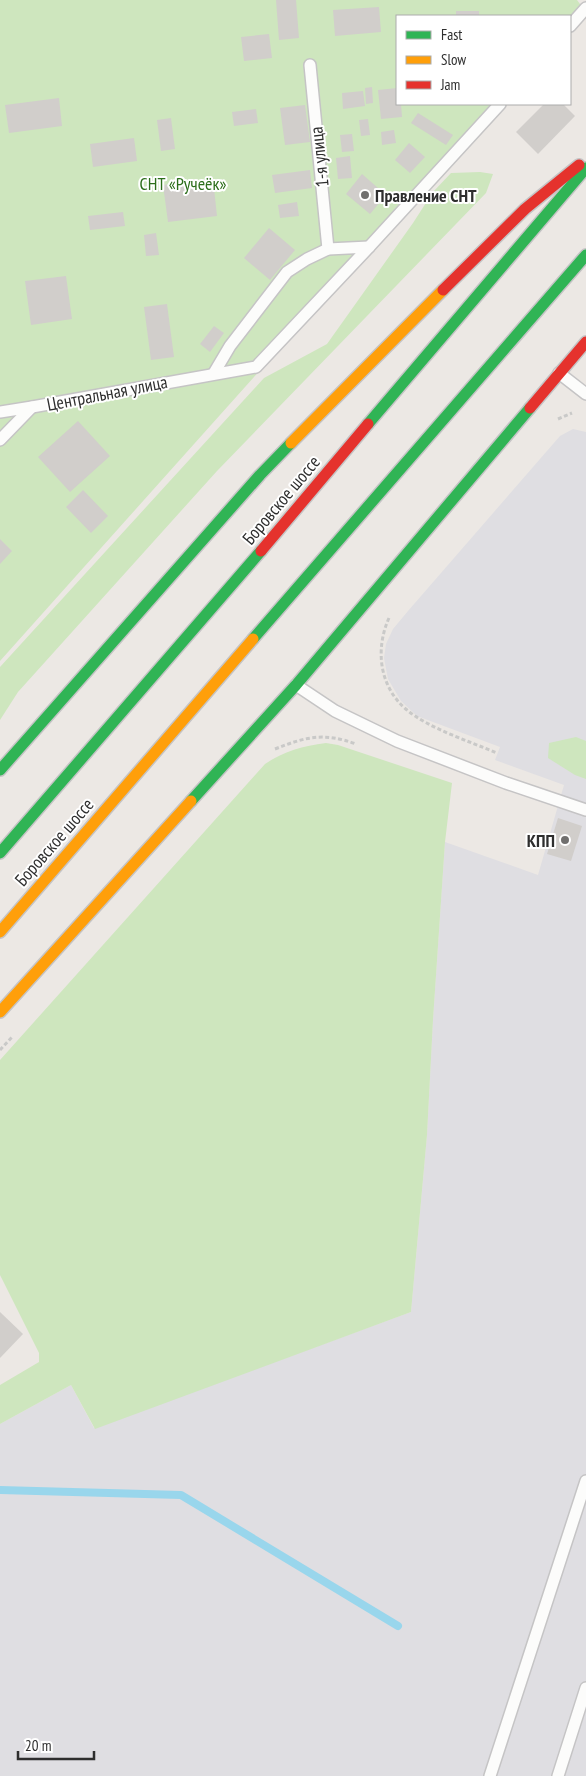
<svg xmlns="http://www.w3.org/2000/svg" width="586" height="1776" font-family="'PT Sans Narrow',sans-serif">
	<style>
		.airport { fill: #dfdee2 }
		.green { fill: #cee6be }
		.lines { fill: none; stroke-linecap: round; stroke-linejoin: round }
		.stream { stroke: #99d6ec; stroke-width: 8 }
		.building { fill: #d1cecb }
		.lane-casing { stroke: #c5c4c5; stroke-width: 14 }
		.fast-casing { stroke: #c5c4c5; stroke-width: 14 }
		.slow-casing { stroke: #c5c4c5; stroke-width: 14 }
		.jam-casing { stroke: #c5c4c5; stroke-width: 14 }
		.path { stroke: #c9c9c8; stroke-width: 3; stroke-dasharray: 4 2.5; stroke-linecap: butt }
		.lane { stroke: #fcfcfb; stroke-width: 11 }
		.fast { stroke: #30b455; stroke-width: 11 }
		.slow { stroke: #ff9f0a; stroke-width: 11 }
		.jam { stroke: #e5322d; stroke-width: 11 }
		.poi-dot { fill: #706f6e; stroke: #fff; stroke-width: 2 }
		.labels { text-anchor: middle; dominant-baseline: central; stroke-width: 4; stroke-linejoin: round; paint-order: stroke }
		.street-label { font-size: 18px; fill: #2e2e2e; stroke: #fff }
		.park-label { font-size: 18px; fill: #2c6e1b; stroke: #fff }
		.poi-label { font-size: 18px; font-weight: bold; fill: #2e2e2e; stroke: #fff; text-anchor: start }
	</style>
	<rect width="100%" height="100%" fill="#ece8e4"/>
	<!-- airport -->
	<polygon class="airport" points="573,429 586,432 586,1776 0,1776 0,1424 71,1385 94,1428 411,1312 427,1135 433,1020 445,842 538,875 564,785 495,760 500,747 417,716 401,701 388,679 384,658 386,644 393,629 408,611 560,436"/>
	<!-- green -->
	<g class="green">
		<polygon points="0,0 577,0 583,8 570,23 570,16 397,16 397,104 498,104 0,661"/>
		<polygon points="480,172 493,174 486,193 217,471 18,692 0,720 0,667 264,378 327,344 413,223 433,192 451,173"/>
		<polygon points="576,737 586,741 586,779 575,775 548,758 549,743"/>
		<path d="M326 743 338 745 452 783 445 842 433 1020 427 1135 411 1312 95 1429 71 1385 0 1424V1385L39 1362V1353L0 1275V1060L265 764C284 751 303 746 326 743Z"/>
	</g>
	<g class="lines">
		<!-- stream -->
		<polyline class="stream" points="0,1490 181,1495 398,1626"/>
	</g>
	<!-- building -->
	<g class="building">
		<polygon points="276,0 296,0 299,38 279,40"/>
		<polygon points="379,7 381,32 335,36 333,10"/>
		<rect x="456" y="11" width="23" height="5"/>
		<polygon points="269,34 272,58 244,61 241,37"/>
		<polygon points="372,87 373,103 366,104 365,88"/>
		<polygon points="397,88 397,104 401,104 402,117 381,119 378,90"/>
		<polygon points="363,91 365,106 343,109 342,93"/>
		<polygon points="59,98 62,126 9,133 5,105"/>
		<polygon points="544,104 563,104 575,116 538,154 516,132"/>
		<polygon points="305,105 310,142 285,145 280,108"/>
		<polygon points="256,109 258,123 234,126 232,112"/>
		<polygon points="418,113 453,135 446,145 411,123"/>
		<polygon points="171,118 175,149 161,151 157,120"/>
		<polygon points="368,119 370,135 361,136 359,120"/>
		<polygon points="394,130 396,143 382,145 381,132"/>
		<polygon points="352,134 354,151 342,152 340,135"/>
		<polygon points="134,138 137,161 93,167 90,144"/>
		<polygon points="409,143 425,157 410,173 395,160"/>
		<polygon points="350,156 352,178 338,179 336,158"/>
		<polygon points="310,170 312,188 275,193 272,175"/>
		<polygon points="362,174 386,195 370,214 346,194"/>
		<polygon points="213,179 217,216 168,222 163,185"/>
		<polygon points="297,202 299,216 280,218 278,205"/>
		<polygon points="123,212 125,226 90,230 88,216"/>
		<polygon points="269,228 295,250 270,280 244,258"/>
		<polygon points="156,233 159,255 146,256 144,235"/>
		<polygon points="66,276 72,319 31,325 25,281"/>
		<polygon points="167,304 174,357 151,360 144,307"/>
		<polygon points="214,326 224,333 210,352 200,344"/>
		<polygon points="78,421 110,456 70,492 38,457"/>
		<polygon points="83,490 108,516 91,533 66,507"/>
		<polygon points="0,539 12,551 0,564"/>
		<polygon points="558,818 582,826 571,861 547,854"/>
		<polygon points="0,1312 23,1334 0,1358"/>
	</g>
	<g class="lines">
		<!-- lane casing -->
		<g class="lane-casing">
			<g id="lane">
				<polyline points="570,26 586,8"/>
				<polyline points="310,65 328,249"/>
				<polyline points="214,373 230,346 287,272 307,259 328,249 369,247"/>
				<polyline points="559,373 586,394"/>
				<polyline points="0,412 32,407 256,367 369,247 500,104"/>
				<polyline points="0,440 32,407"/>
				<polyline points="296,685 335,711 397,741 506,783 586,810"/>
				<polyline points="490,1776 586,1481"/>
				<polyline points="558,1776 586,1688"/>
			</g>
		</g>
		<!-- fast casing -->
		<g class="fast-casing">
			<g id="fast">
				<polyline points="368,424 586,168"/>
				<polyline points="253,639 586,255"/>
				<polyline points="0,770 260,475 291,443"/>
				<polyline points="191,801 296,685 530,408"/>
				<polyline points="0,853 261,551"/>
			</g>
		</g>
		<!-- slow casing -->
		<g class="slow-casing">
			<g id="slow">
				<polyline points="291,443 443,290"/>
				<polyline points="0,932 253,639"/>
				<polyline points="0,1012 191,801"/>
			</g>
		</g>
		<!-- jam casing -->
		<g class="jam-casing">
			<g id="jam">
				<polyline points="443,290 525,209 579,165"/>
				<polyline points="530,408 586,342"/>
				<polyline points="261,551 368,424"/>
			</g>
		</g>
		<!-- path -->
		<g class="path">
			<polyline points="558,419 572,413"/>
			<path d="M389 618C375 649 379 687 407 710 428 728 471 742 497 753"/>
			<path d="M275 749C305 737 324 732 356 744"/>
			<polyline points="0,1050 13,1036"/>
		</g>
		<!-- lane -->
		<use href="#lane" class="lane"/>
		<!-- fast -->
		<use href="#fast" class="fast"/>
		<!-- slow -->
		<use href="#slow" class="slow"/>
		<!-- jam -->
		<use href="#jam" class="jam"/>
	</g>
	<!-- markers -->
	<g class="poi-dot">
		<circle cx="365" cy="195" r="5"/>
		<circle cx="565" cy="840" r="5"/>
	</g>
	<g class="labels">
		<!-- street labels -->
		<g class="street-label">
			<text transform="translate(319 157) rotate(-96)">1-я улица</text>
			<text transform="translate(107 393) rotate(-11)">Центральная улица</text>
			<text transform="translate(281 500) rotate(-50)">Боровское шоссе</text>
			<text transform="translate(54 842) rotate(-49)">Боровское шоссе</text>
		</g>
		<!-- park labels -->
		<g class="park-label">
			<text x="183" y="183">СНТ «Ручеёк»</text>
		</g>
		<!-- poi labels -->
		<g class="poi-label">
			<text x="375" y="195">Правление СНТ</text>
			<text x="555" y="840" text-anchor="end">КПП</text>
		</g>
	</g>
	<!-- legend -->
	<rect x="396" y="15" width="175" height="90" fill="#ffffff" stroke="#ababab"/>
	<rect x="406" y="31" width="25" height="8" fill="#30b455" stroke="#ababab"/>
	<text x="441" y="40" font-size="15" fill="#2e2e2e">Fast</text>
	<rect x="406" y="56" width="25" height="8" fill="#ff9f0a" stroke="#ababab"/>
	<text x="441" y="65" font-size="15" fill="#2e2e2e">Slow</text>
	<rect x="406" y="81" width="25" height="8" fill="#e5322d" stroke="#ababab"/>
	<text x="441" y="90" font-size="15" fill="#2e2e2e">Jam</text>
	<!-- scale -->
	<path d="M18 1751v8h76v-8" fill="none" stroke="#2e2e2e" stroke-width="2.5"/>
	<text x="25" y="1751" font-size="15" fill="#2e2e2e" stroke="#ffffff" stroke-width="4" paint-order="stroke">20 m</text>
</svg>
